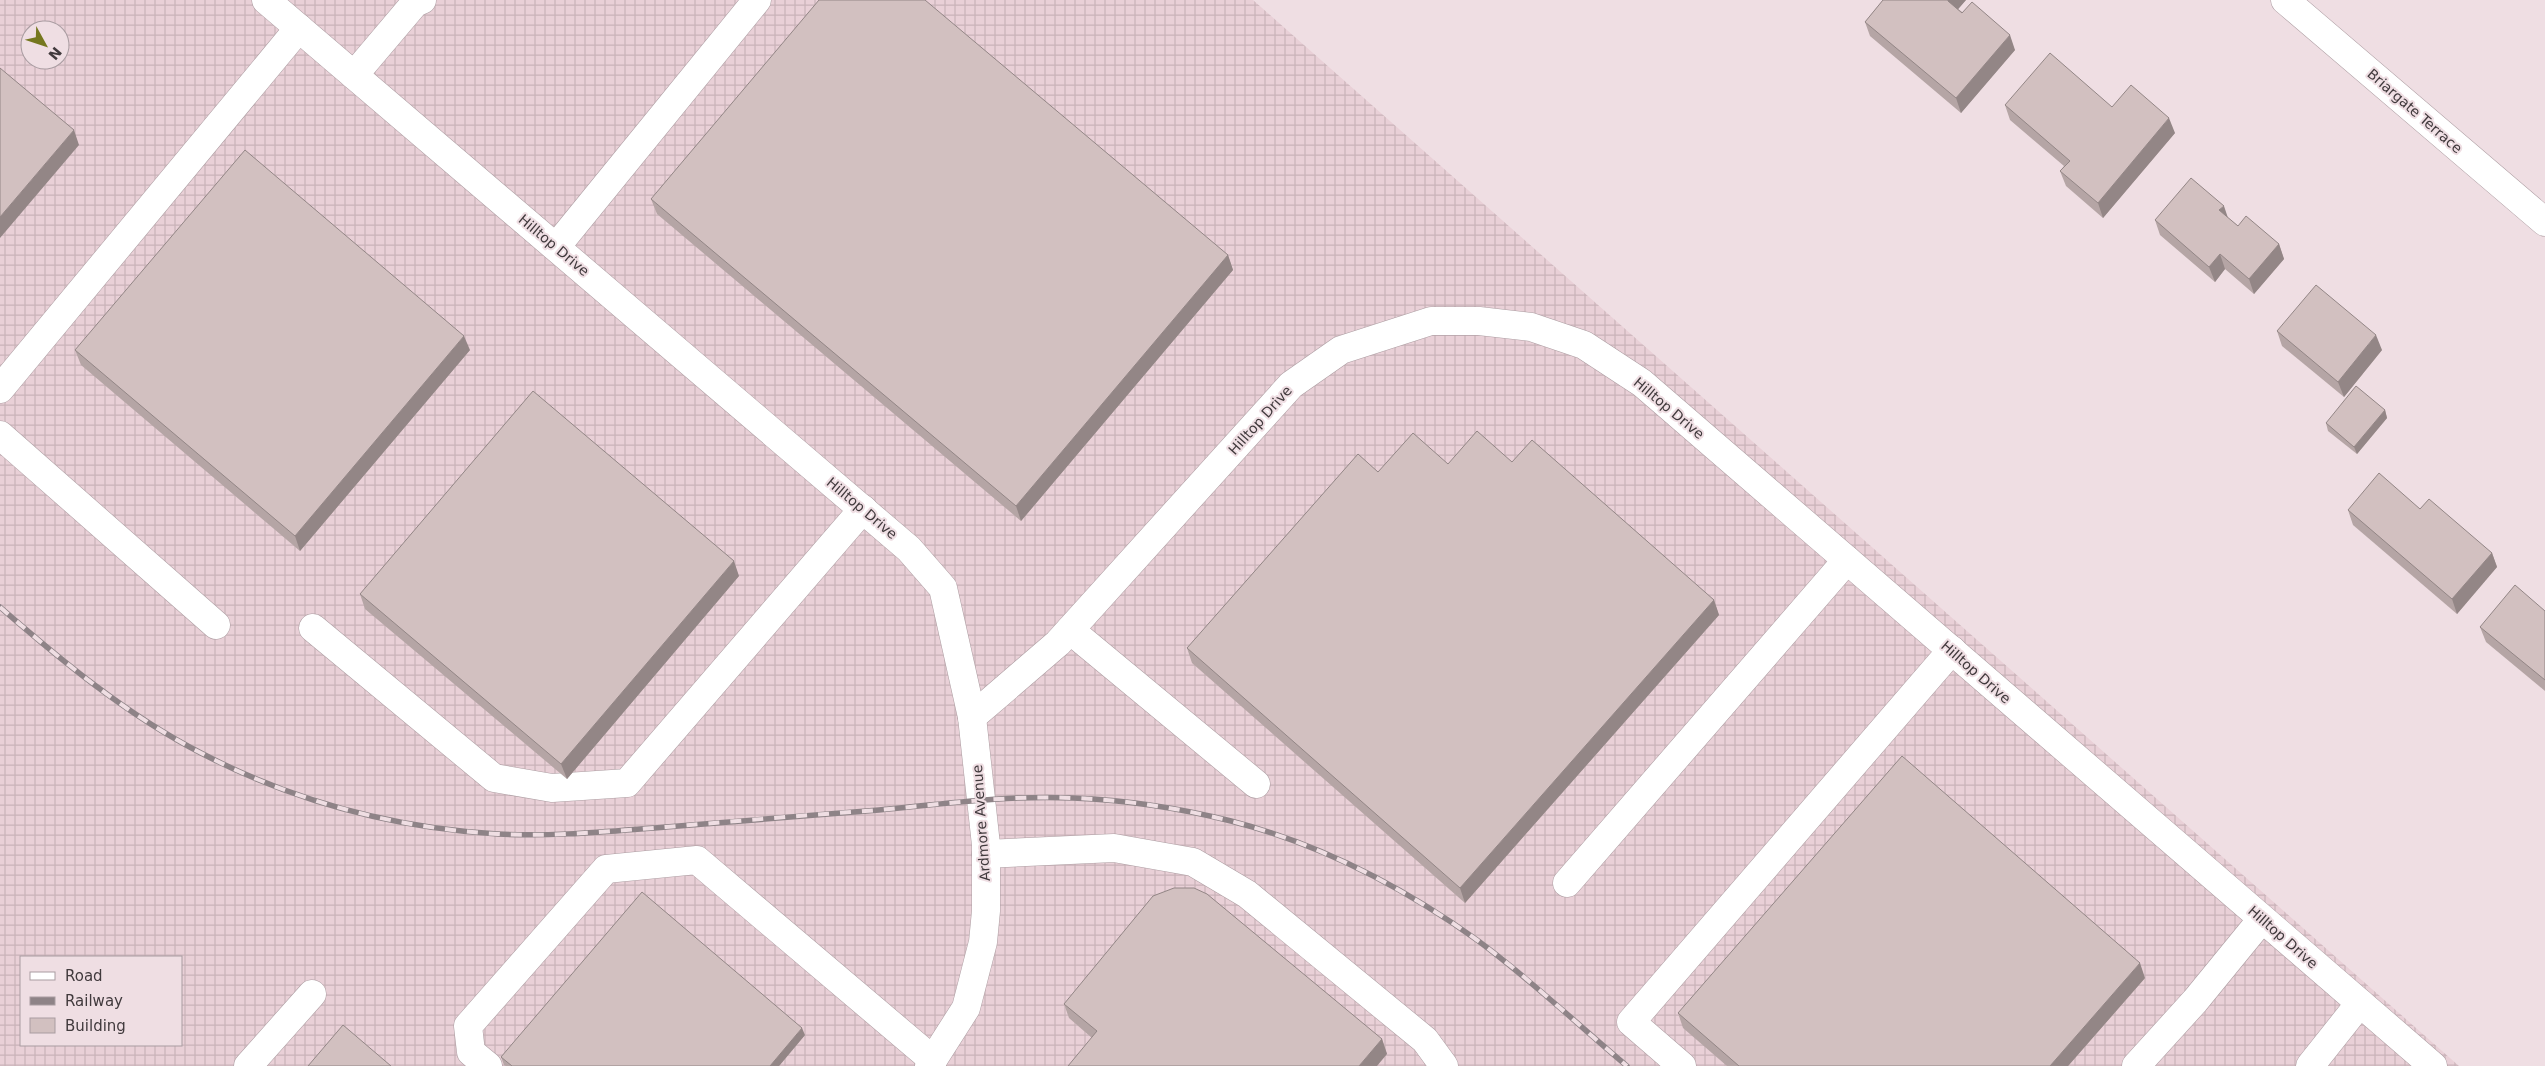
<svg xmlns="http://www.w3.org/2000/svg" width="2545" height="1066" font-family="'DejaVu Sans',sans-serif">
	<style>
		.industrial { fill: url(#industrial-grid); fill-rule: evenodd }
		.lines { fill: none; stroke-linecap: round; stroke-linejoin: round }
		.minor-casing { stroke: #ae9ea3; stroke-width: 29 }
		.minor { stroke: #fff; stroke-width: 28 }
		.rail-casing { stroke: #8e8387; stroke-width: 5.5 }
		.rail { stroke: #efdee3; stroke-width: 4; stroke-dasharray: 11; stroke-linecap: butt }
		.wall { fill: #b5a5a5 }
		.shaded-wall { fill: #938686 }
		.building { fill: #d2c0c0; stroke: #938686 }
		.labels { text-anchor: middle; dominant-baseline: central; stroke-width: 4; stroke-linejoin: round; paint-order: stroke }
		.street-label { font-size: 14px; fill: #413a3d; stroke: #efdee3 }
	</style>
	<defs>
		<pattern id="industrial-grid" width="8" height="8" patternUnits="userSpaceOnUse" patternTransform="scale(1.25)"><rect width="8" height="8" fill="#e9d0d7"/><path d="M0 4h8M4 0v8" fill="none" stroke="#c9b3b9"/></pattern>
	</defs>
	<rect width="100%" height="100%" fill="#efdee3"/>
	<!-- industrial -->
	<path class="industrial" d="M0 0H1253L2459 1066H0ZM30 30H60V60H30ZM21 957H181V1045H21Z"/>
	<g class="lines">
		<!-- minor casing -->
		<g class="minor-casing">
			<g id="minor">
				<polyline points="266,0 909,549 943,588 972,717 986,845 986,911 983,942 966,1008 929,1066"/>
				<polyline points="2285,0 2545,222"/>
				<polyline points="354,75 415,3 422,0"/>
				<polyline points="556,247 757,0"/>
				<polyline points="0,389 299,28"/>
				<polyline points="0,435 216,625"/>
				<polyline points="313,628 494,778 552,788 627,783 863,509"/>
				<polyline points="1070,630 1256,784"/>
				<polyline points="972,717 1058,643 1291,385 1341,350 1431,321 1479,321 1531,327 1584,345 1642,383 2433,1066"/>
				<polyline points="986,854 1114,848 1193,862 1247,894 1425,1040 1444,1066"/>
				<polyline points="1567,883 1847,560"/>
				<polyline points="248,1066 312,994"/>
				<polyline points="488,1066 471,1052 468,1026 606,869 697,860 933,1060"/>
				<polyline points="1682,1066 1631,1022 1952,650"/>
				<polyline points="2136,1066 2195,1001 2262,919"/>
				<polyline points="2310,1066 2360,1003"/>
			</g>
		</g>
		<!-- minor -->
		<use href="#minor" class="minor"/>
		<!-- rail casing -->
		<g class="rail-casing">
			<path id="rail" d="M0 607C62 661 127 715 201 753 293 801 394 828 498 834 554 837 611 831 666 827 737 821 808 815 879 810 943 804 1009 795 1073 798 1127 800 1179 808 1231 821 1320 844 1403 887 1477 940 1529 978 1577 1024 1627 1066"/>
		</g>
		<!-- rail -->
		<use href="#rail" class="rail"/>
	</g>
	<!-- wall -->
	<g class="wall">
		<polygon points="1883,0 1966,0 1958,9 2015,50 1961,113 1870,36 1865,22"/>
		<polygon points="2005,105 2112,107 2175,133 2103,218 2066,186 2060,171 2064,166 2010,120"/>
		<polygon points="651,199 1228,255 1233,270 1021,521 657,214"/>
		<polygon points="2228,218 2238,226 2279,244 2284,259 2254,294 2225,269 2215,282 2160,235 2155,220"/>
		<polygon points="2277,331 2382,350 2344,397 2282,346"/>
		<polygon points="75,350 470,350 300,551 81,365"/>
		<polygon points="2385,410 2387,418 2357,454 2328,431 2326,423"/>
		<polygon points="1512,462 1714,600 1719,615 1465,903 1192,663 1187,648 1378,472 1448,464"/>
		<polygon points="2420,509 2492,553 2497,567 2457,614 2353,525 2348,510"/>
		<polygon points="739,576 567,779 365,609 360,594"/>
		<polygon points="2545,611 2545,691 2486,642 2480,627"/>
		<polygon points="2145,978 2068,1066 1727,1066 1683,1028 1678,1013"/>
		<polygon points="1064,1004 1382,1039 1387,1054 1092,1038 1069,1018"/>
		<polygon points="805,1035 779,1066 506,1066 504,1065 501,1057"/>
	</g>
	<!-- shaded-wall -->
	<g class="shaded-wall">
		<polygon points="1948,0 1966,0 1953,15 1948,1"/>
		<polygon points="2010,35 2015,50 1961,113 1956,98"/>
		<polygon points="2169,118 2175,133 2103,218 2098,203"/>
		<polygon points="74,130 79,145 0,238 0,217"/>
		<polygon points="2224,206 2229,221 2219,210"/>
		<polygon points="2279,244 2284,259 2254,294 2249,279"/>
		<polygon points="2220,254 2225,269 2215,282 2209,267"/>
		<polygon points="1228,255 1233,270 1021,521 1016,506"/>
		<polygon points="2376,335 2382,350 2344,397 2338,382"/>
		<polygon points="464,336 470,350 300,551 295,536"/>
		<polygon points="2385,410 2387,418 2357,454 2354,447"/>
		<polygon points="2492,553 2497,567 2457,614 2452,599"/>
		<polygon points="734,561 739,576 567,779 561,764"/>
		<polygon points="1714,600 1719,615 1465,903 1460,888"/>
		<polygon points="2140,963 2145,978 2068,1066 2050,1066"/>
		<polygon points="802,1028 805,1035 779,1066 770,1066"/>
		<polygon points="1382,1039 1387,1054 1377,1066 1359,1066"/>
	</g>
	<!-- building -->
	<g class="building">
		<polygon points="819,0 925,0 1228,255 1016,506 651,199"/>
		<polygon points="1883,0 1948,0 1948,1 1962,13 1972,2 2010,35 1956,98 1865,22"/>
		<polygon points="2050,53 2112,107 2131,85 2169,118 2098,203 2060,171 2070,161 2005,105"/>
		<polygon points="0,68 74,130 0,217"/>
		<polygon points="245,150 464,336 295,536 75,350"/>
		<polygon points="2191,178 2224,206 2219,210 2238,226 2246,216 2279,244 2249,279 2220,254 2209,267 2155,220"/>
		<polygon points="2316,285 2376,335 2338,382 2277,331"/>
		<polygon points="2356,386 2385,410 2354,447 2326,423"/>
		<polygon points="533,391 734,561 561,764 360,594"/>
		<polygon points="1477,431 1512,462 1532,440 1714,600 1460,888 1187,648 1358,454 1378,472 1413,433 1448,464"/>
		<polygon points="2379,473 2420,509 2429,499 2492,553 2452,599 2348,510"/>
		<polygon points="2515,585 2545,611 2545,680 2480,627"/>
		<polygon points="1902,756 2140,963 2050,1066 1739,1066 1678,1013"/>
		<polygon points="1174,888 1194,888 1207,894 1382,1039 1359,1066 1068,1066 1097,1031 1064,1004 1153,896"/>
		<polygon points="642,892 802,1028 770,1066 512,1066 501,1057"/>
		<polygon points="343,1025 391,1066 308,1066"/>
	</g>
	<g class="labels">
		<!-- street labels -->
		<g class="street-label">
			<text transform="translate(2415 111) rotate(41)">Briargate Terrace</text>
			<text transform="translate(554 245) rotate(40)">Hilltop Drive</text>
			<text transform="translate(1669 408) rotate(40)">Hilltop Drive</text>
			<text transform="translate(1260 420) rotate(-48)">Hilltop Drive</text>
			<text transform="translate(862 508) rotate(40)">Hilltop Drive</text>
			<text transform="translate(1976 672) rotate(41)">Hilltop Drive</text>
			<text transform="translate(981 823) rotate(-94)">Ardmore Avenue</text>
			<text transform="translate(2283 937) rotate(41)">Hilltop Drive</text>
		</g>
	</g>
	<!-- legend -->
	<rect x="20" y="956" width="162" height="90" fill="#efdee3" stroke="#a99ca1"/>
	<rect x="30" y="972" width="25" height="8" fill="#ffffff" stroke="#a99ca1"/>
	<text x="65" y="981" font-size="15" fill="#413a3d">Road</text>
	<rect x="30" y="997" width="25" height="8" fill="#8e8387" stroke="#a99ca1"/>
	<text x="65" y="1006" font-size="15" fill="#413a3d">Railway</text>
	<rect x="30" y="1018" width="25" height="15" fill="#d2c0c0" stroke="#a99ca1"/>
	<text x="65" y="1031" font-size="15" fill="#413a3d">Building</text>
	<!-- north arrow -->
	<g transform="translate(45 45) rotate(130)"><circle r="24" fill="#efdee3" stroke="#a99ca1"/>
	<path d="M0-4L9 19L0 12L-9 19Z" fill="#75771e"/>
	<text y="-8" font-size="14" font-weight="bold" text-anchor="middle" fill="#413a3d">N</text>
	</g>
</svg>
